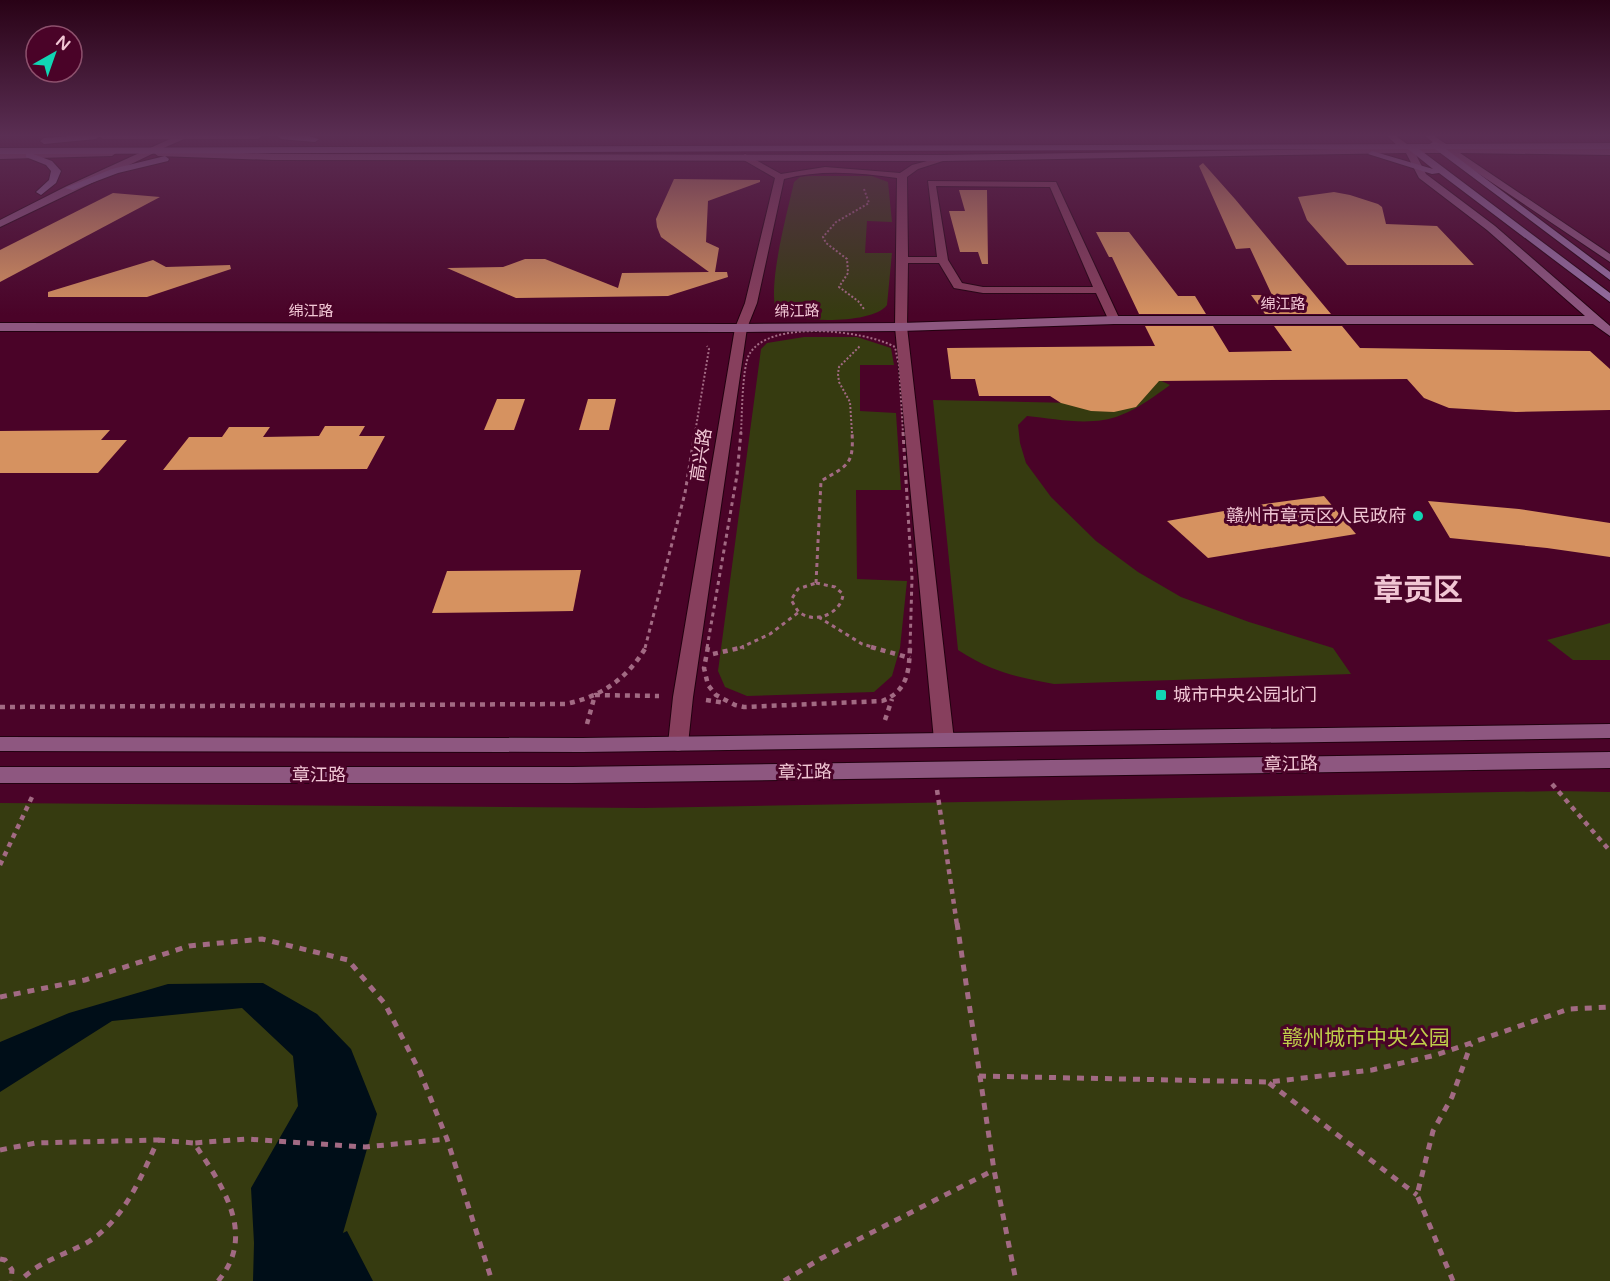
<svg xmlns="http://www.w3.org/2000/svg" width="1610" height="1281" font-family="'Varela Round','Noto Sans SC',sans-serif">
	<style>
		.green { fill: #363b10 }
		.water { fill: #000e18 }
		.building { fill: #d69260 }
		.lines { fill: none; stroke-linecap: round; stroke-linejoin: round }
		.street-casing { stroke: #220210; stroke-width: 2 }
		.secondary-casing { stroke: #220210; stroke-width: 2 }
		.primary-casing { stroke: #220210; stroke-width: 2 }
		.path-far3 { stroke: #a26a83; stroke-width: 2; stroke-dasharray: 2 2; stroke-linecap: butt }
		.path-far2 { stroke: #a26a83; stroke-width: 3; stroke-dasharray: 4 4; stroke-linecap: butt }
		.path-far1 { stroke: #a26a83; stroke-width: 4.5; stroke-dasharray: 5 5; stroke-linecap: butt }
		.path { stroke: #a26a83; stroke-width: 5; stroke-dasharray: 7 7; stroke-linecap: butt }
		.street { fill: #873f5d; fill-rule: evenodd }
		.secondary { fill: #8e5780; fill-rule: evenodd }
		.primary { fill: #966fa3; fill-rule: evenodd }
		.poi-dot { fill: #11d5b4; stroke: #4a0328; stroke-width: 2 }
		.labels { text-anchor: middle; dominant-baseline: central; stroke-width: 6; stroke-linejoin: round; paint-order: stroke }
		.far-street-label { font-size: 15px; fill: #f1c6d4; stroke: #4a0328 }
		.street-label { font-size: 18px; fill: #f1c6d4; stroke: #4a0328 }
		.poi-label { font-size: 18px; fill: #f1c6d4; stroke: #4a0328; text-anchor: end }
		.near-park-label { font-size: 21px; fill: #bece4a; stroke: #4a0328 }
		.town-label { font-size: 30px; font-weight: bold; fill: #f1c6d4; stroke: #4a0328 }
	</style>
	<rect width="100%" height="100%" fill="#4a0328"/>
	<!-- green -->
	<g class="green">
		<path d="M808 176H872L888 182 892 222 867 221 865 253H892L887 305C872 325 798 322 777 313 766 289 788 210 794 182L800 177Z"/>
		<polygon points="804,337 857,337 891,348 894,365 860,365 860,411 896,413 901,490 856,490 857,579 907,581 900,648 892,676 874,692 747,696 725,687 718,671 761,349 767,343"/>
		<path d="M1155 378 1170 385C1155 396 1139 408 1121 415 1093 427 1056 419 1027 416L1018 425 1020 443 1026 463 1051 497 1096 541 1138 572 1181 597 1249 622 1333 648 1351 674 1054 684C1014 676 994 673 958 650L933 400 1073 403Z"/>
		<polygon points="1610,623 1610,660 1573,660 1547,640"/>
		<polygon points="1558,791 1610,792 1610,1281 0,1281 0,803 643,808"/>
	</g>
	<!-- water -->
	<polygon class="water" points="263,983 317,1014 351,1049 377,1114 343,1233 347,1231 373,1281 253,1281 254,1243 251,1188 298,1106 293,1056 242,1008 112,1021 0,1092 0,1042 69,1013 168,984"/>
	<!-- building -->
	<g class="building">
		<polygon points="1203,163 1235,199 1331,314 1265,314 1251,295 1272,295 1250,248 1236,249 1199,166"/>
		<polygon points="674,179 760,180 760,182 708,201 706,242 719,248 715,272 727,272 728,277 668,296 516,298 447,268 503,267 525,259 545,259 618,288 622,273 709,272 661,237 657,227 656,219"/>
		<polygon points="959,190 987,190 988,264 982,264 978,252 960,252 949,211 965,211"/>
		<polygon points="1334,192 1350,195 1378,204 1382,207 1386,224 1437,226 1474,265 1347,265 1307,220 1298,197"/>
		<polygon points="113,193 160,197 0,282 0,250"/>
		<polygon points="1096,232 1129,232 1178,296 1195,296 1206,314 1139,314 1112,257 1109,257"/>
		<polygon points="153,260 166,267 230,265 231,269 147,297 48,297 48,292"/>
		<polygon points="1145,326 1213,326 1229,352 1292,351 1274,326 1342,326 1360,348 1590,351 1610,369 1610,410 1516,412 1449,408 1424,398 1407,379 1159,381 1136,407 1114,412 1091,411 1061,403 1050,396 979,396 975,379 951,379 947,348 1155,346"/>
		<polygon points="497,399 525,399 514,430 484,430"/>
		<polygon points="588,399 616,399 609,430 579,430"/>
		<polygon points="325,426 365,426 359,436 385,436 367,469 163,470 189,437 222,437 229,427 270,427 263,437 319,436"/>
		<polygon points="110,430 101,440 127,440 98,473 0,473 0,431"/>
		<polygon points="1324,496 1356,534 1208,558 1167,521 1258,505"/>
		<polygon points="1428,501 1519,509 1610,523 1610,557 1547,548 1450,538"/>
		<polygon points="581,570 573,611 432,613 447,571"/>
	</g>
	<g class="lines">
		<!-- street casing -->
		<g class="street-casing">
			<path id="street" d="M745 154 781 174 825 167 900 173 912 165 946 156V160L918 169 907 177 908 257H937L928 181 1056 182 1120 320 1118 323H1110L1096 293H983L954 288 939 263H908L907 327 954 740 951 745 944 747 937 745 934 740 895 327 897 178C860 173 822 169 784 179L757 303 747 328 693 697 688 744 685 749 678 751 671 749 668 744 673 697 735 328 745 303 775 178 742 159 741 157ZM936 186 1050 187 1093 287H983L962 283 948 260Z"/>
		</g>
		<!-- secondary casing -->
		<g class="secondary-casing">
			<g id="secondary">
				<polygon points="99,136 262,136 258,139 184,139 159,150 272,154 943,155 1400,148 1387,136 1396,136 1411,147 1440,148 1425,136 1434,136 1452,148 1610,149 1610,155 1460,153 1610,254 1610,262 1448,153 1415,153 1426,174 1495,226 1610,326 1610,336 1593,324 1114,324 901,331 741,332 0,331 0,323 741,324 901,323 1114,316 1585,316 1487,230 1419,178 1406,153 943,161 272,160 158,156 154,153 0,227 0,220 67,186 170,139 103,139"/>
				<polygon points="115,151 116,153 112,156 0,159 0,153"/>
				<polygon points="1610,724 1610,738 582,752 0,751 0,737 582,738"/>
				<polygon points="1610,752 1610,768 572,783 0,783 0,767 572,767"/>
			</g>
		</g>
		<!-- primary casing -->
		<g class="primary-casing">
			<g id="primary">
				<polygon points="72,136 100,136 96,139 44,144 40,141 44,138"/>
				<polygon points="277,136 308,136 319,139 315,142 281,139"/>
				<polygon points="1434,141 1439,144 1610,143 1610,149 1446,149 1610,272 1610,280 1435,149 1419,149 1610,293 1610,302 1439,173 1432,174 1368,154 1372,151 1433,169 1408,149 33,154 52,161 61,171 56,183 41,195 36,192 49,180 51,171 46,165 26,157 26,154 0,154 0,148 1430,144"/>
				<polygon points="165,156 169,159 168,161 118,173 73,190 65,188 112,169"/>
			</g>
		</g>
		<!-- path-far3 -->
		<g class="path-far3">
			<polyline points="864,189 869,203 836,222 823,237 826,243 847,259 848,273 839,287 858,301 864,309"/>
			<polyline points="695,433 709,349 707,346"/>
			<path d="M741 433C742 416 742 369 749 355 767 319 865 330 895 347L899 366 903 433"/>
			<polyline points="852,433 850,402 839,382 838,374 839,367 860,346"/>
		</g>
		<!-- path-far2 -->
		<g class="path-far2">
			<polyline points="903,432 912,578 910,648"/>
			<path d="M816 583 821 481C848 465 854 465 852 432"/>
			<path d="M816 583 835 587 843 594C842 613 815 625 799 612 796 609 794 604 791 600L798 589Z"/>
			<polyline points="822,618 820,618 862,644 876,648"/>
			<polyline points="645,648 685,493 695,432"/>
			<polyline points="707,648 737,475 741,432"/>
			<polyline points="740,648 770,634 799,612"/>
		</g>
		<!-- path-far1 -->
		<g class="path-far1">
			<path d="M708 647 704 668 708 685 716 695 735 705 744 707 882 701C908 691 909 671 910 647"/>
			<polyline points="871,647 910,658"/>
			<polyline points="713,654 744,647"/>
			<polyline points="706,700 725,703"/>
			<path d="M0 707 565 704C601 697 628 678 646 647"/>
			<polyline points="885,720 892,699"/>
			<polyline points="587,724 595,695 659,696"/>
			<polyline points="1552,784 1610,851"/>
			<polyline points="937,790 957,925"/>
			<polyline points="0,865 32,797"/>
		</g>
		<!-- path -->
		<g class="path">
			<polyline points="957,923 994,1170 1016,1281"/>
			<polyline points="0,997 85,980 189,946 262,939 348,960 385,1004 420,1072 447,1139 492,1281"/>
			<polyline points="979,1076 1269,1082 1372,1070 1436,1055 1569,1009 1610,1007"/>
			<polyline points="1269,1083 1417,1195"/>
			<polyline points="158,1140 194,1143"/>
			<path d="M0 1150 36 1143 158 1140C141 1177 125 1219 88 1242 65 1255 39 1261 20 1281"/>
			<polyline points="0,1259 5,1260 12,1270 11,1281"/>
			<path d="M218 1281C258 1234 221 1184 194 1143L246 1139 365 1147 447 1139"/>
			<polyline points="784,1281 820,1259 994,1170"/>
			<polyline points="1453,1281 1417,1195 1433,1131 1452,1097 1471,1044"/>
		</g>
		<!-- street -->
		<use href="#street" class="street"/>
		<!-- secondary -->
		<use href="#secondary" class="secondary"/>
		<!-- primary -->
		<use href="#primary" class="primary"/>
	</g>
	<!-- sky -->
	<linearGradient id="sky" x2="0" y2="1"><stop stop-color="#290216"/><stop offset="0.43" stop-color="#5a2e53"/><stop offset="1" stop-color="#5a2e53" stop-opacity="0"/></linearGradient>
	<rect width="1610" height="315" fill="url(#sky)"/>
	<!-- markers -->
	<g class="poi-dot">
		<circle cx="1418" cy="516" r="6"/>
		<rect x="1155" y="689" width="12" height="12" rx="3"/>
	</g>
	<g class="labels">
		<!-- far-street labels -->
		<g class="far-street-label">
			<text x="1283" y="304">绵江路</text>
			<text x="311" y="311">绵江路</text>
			<text transform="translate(797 311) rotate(-1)">绵江路</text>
		</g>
		<!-- street labels -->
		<g class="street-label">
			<text transform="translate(701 455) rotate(-81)">高兴路</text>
			<text transform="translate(1291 764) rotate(-1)">章江路</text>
			<text transform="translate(805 772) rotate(-1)">章江路</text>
			<text x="319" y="775">章江路</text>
		</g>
		<!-- poi labels -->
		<g class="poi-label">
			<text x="1406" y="516">赣州市章贡区人民政府</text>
			<text x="1173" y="695" text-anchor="start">城市中央公园北门</text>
		</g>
		<!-- near-park labels -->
		<g class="near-park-label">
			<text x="1366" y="1038">赣州城市中央公园</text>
		</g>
		<!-- town labels -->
		<g class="town-label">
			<text x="1418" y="590">章贡区</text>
		</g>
	</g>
	<!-- north arrow -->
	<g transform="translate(54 54) rotate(40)"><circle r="28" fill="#4a0328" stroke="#8d516d" stroke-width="1.5"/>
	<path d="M0-4.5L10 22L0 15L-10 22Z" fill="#11d5b4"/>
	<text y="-9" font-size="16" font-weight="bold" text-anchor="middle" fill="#f1c6d4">N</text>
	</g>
</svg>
